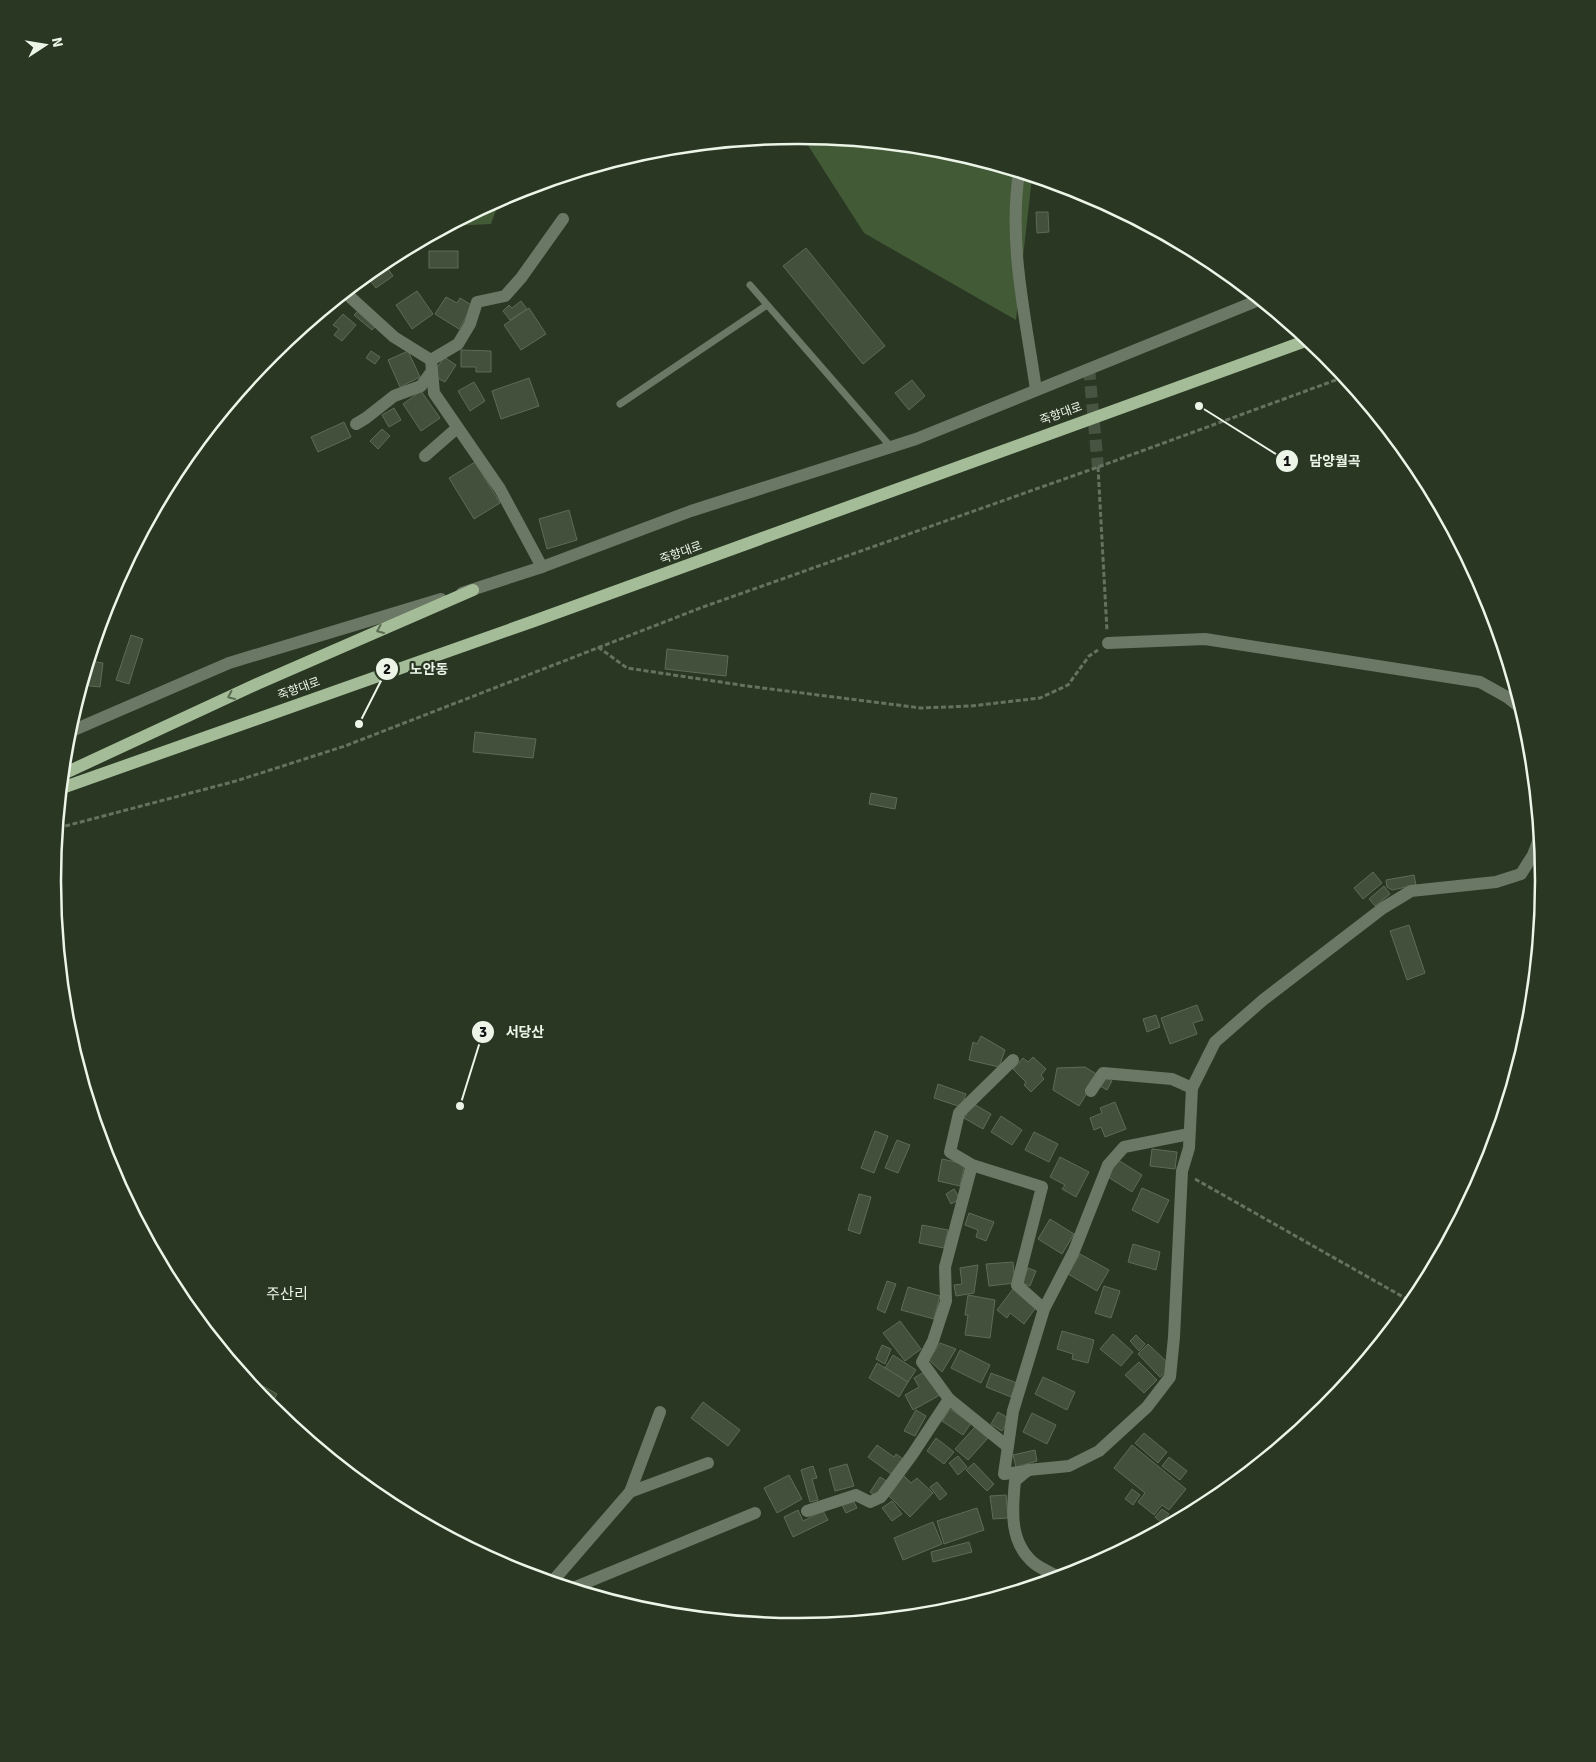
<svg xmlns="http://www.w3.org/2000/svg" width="1596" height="1762" font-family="Signika,'Noto Sans KR',sans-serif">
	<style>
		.green { fill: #435a37 }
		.building { fill: #43513c; stroke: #5d6c56 }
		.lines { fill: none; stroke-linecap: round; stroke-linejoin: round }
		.minor-tunnel { stroke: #465441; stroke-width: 12; stroke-dasharray: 12 6; stroke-linecap: butt }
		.path { stroke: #667260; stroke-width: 3; stroke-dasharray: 5 2.5; stroke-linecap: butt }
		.service { stroke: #6c7866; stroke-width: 7 }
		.minor { stroke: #6c7866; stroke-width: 12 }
		.primary { stroke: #a4bd98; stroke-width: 12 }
		.oneway { stroke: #5a6d52 }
		.labels { text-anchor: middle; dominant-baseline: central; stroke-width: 4.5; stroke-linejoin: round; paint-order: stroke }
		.street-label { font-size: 12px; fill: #ecf5e8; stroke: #293723 }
		.quarter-label { font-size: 15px; fill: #ecf5e8; stroke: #293723 }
		.rim { fill: none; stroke: #ecf5e8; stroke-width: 2.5 }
		.leader { fill: none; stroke: #ecf5e8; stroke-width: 2 }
		.callout-dot { fill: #ecf5e8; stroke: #293723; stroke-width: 2 }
		.mark-label { font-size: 15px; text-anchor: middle; font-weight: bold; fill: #111 }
		.callout-label { font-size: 14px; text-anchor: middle; font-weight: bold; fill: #ecf5e8; stroke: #293723; stroke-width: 4.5; stroke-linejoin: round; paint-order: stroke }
	</style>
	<rect width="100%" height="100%" fill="#293723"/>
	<!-- green -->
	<g class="green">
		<polygon points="802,136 944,150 1032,177 1016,320 864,233"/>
		<polygon points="500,199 491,224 449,226"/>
	</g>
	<!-- building -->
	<g class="building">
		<polygon points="1036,212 1048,212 1049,232 1037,233"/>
		<polygon points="806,248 885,346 863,364 783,266"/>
		<rect x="429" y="251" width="29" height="17"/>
		<polygon points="383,262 393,276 376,288 366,275"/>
		<polygon points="417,291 433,314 412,329 396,305"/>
		<polygon points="446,297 457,303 460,298 473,306 459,329 435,314"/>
		<polygon points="521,301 527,309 510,320 503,311 509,305 512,308"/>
		<polygon points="529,308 546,334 521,350 504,325"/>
		<polygon points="359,310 377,325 372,330 354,315"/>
		<polygon points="343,314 356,325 342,341 334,335 339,329 333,325"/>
		<polygon points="461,350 491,351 491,372 476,372 476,367 461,367"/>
		<polygon points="371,351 380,357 375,364 366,358"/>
		<polygon points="408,351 420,377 400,387 388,360"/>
		<polygon points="444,357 456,365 445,382 437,378 435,371"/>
		<polygon points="529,378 539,406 501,419 492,391"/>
		<polygon points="912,380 925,396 909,410 895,393"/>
		<polygon points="474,382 485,401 470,411 458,391"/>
		<polygon points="421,391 440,418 421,431 403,404"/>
		<polygon points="394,408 401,420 389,427 382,415"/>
		<polygon points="344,422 351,437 318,452 311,437"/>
		<polygon points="382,429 390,436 378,449 370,441"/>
		<polygon points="475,462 500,503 474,519 449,478"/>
		<polygon points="569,510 577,540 547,549 539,519"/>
		<polygon points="131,635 143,639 129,684 116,680"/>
		<polygon points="97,636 102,638 91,658 90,658"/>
		<polygon points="667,649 728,656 726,676 665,669"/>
		<polygon points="89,661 103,663 100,687 82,685"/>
		<polygon points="475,732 536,739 533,758 473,752"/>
		<polygon points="871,793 897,798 895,809 869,804"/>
		<polygon points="1373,872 1382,883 1363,899 1354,888"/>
		<polygon points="1414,875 1416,885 1392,890 1387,887 1386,880"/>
		<polygon points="1384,886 1390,894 1375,906 1369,899"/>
		<polygon points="1409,925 1425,973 1407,980 1390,931"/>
		<polygon points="1197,1005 1203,1020 1193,1023 1197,1034 1170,1044 1161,1018"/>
		<polygon points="1156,1015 1160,1027 1147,1032 1143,1019"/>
		<polygon points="981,1036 1005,1050 999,1067 969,1060 973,1042 977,1044"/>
		<polygon points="1033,1057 1046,1069 1041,1075 1044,1079 1031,1092 1024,1085 1026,1082 1013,1069 1023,1058 1028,1062"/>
		<polygon points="1085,1067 1098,1075 1079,1106 1053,1090 1057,1068"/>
		<polygon points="1103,1076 1112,1081 1107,1090 1098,1085"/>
		<polygon points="938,1084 966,1094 961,1107 934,1098"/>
		<polygon points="1115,1102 1126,1129 1105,1137 1101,1127 1094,1130 1090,1118 1102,1113 1100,1108"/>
		<polygon points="972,1103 991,1114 983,1129 964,1118"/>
		<polygon points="1001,1116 1022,1130 1012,1145 991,1132"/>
		<polygon points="875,1131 888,1136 874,1173 861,1168"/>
		<polygon points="1034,1132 1058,1144 1049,1162 1025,1150"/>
		<polygon points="897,1140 910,1145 898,1173 885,1168"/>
		<polygon points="1152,1149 1177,1152 1175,1169 1150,1166"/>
		<polygon points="1060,1157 1089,1172 1076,1197 1062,1189 1065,1185 1050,1177"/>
		<polygon points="942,1159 965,1164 960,1186 938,1181"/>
		<polygon points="1118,1160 1142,1175 1132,1192 1108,1177"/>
		<polygon points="1142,1188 1169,1200 1158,1223 1132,1210"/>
		<polygon points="954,1189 960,1199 951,1204 946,1194"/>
		<polygon points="859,1194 871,1197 860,1234 848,1230"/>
		<polygon points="969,1213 994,1222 986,1241 976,1237 978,1230 965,1225"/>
		<polygon points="1050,1219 1074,1234 1062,1254 1038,1239"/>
		<polygon points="922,1225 948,1230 944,1248 919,1243"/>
		<polygon points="1133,1244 1160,1252 1156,1270 1128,1262"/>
		<polygon points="1080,1254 1109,1270 1097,1291 1068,1274"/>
		<polygon points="1013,1262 1015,1283 989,1286 986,1264"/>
		<polygon points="978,1265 974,1293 956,1296 954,1285 962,1284 960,1268"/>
		<polygon points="1028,1268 1036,1271 1030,1286 1022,1283"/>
		<polygon points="887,1281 896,1284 885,1313 877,1309"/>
		<polygon points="1104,1286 1120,1291 1111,1318 1095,1313"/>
		<polygon points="908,1287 940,1296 934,1319 901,1310"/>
		<polygon points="1013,1289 1037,1306 1024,1324 1010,1313 1007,1318 997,1310"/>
		<polygon points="968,1295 995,1300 990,1338 965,1335 968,1315 965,1315"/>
		<polygon points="900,1321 921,1349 905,1361 883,1333"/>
		<polygon points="1062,1331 1094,1340 1088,1363 1072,1359 1073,1354 1057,1349"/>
		<polygon points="1113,1334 1133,1352 1121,1366 1100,1349"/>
		<polygon points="1136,1335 1145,1344 1139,1351 1130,1341"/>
		<polygon points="940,1343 956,1349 942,1372 929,1360"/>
		<polygon points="1148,1344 1167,1362 1167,1371 1160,1377 1138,1354"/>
		<polygon points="882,1345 891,1349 885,1364 876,1359"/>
		<polygon points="960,1350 990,1365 981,1383 951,1368"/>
		<polygon points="893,1355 916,1370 908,1382 885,1368"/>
		<polygon points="1139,1362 1157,1380 1144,1393 1125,1375"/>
		<polygon points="877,1363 908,1382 899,1397 869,1378"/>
		<polygon points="926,1371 940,1395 913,1410 905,1395 919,1387 914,1378"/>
		<polygon points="991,1373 1017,1383 1011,1397 986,1387"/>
		<polygon points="1043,1377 1075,1392 1067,1410 1035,1394"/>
		<polygon points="254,1381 277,1394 270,1407 252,1385"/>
		<polygon points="703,1402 740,1430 728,1446 691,1418"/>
		<polygon points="950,1409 971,1423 963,1435 942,1421"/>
		<polygon points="916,1410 926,1416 915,1436 904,1431"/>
		<polygon points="998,1412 1010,1419 1002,1431 991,1424"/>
		<polygon points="1032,1413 1056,1425 1047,1444 1023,1432"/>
		<polygon points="975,1427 988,1438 968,1460 955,1449"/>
		<polygon points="1144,1433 1167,1452 1158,1463 1135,1443"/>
		<polygon points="936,1438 954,1452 944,1464 927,1451"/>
		<polygon points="877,1445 894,1457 896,1454 906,1461 894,1476 868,1457"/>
		<polygon points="1132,1445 1186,1489 1169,1510 1162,1505 1154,1515 1138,1502 1145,1493 1114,1468"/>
		<polygon points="1035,1450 1037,1461 1016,1467 1013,1455"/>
		<polygon points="958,1456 967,1467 958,1475 949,1463"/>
		<polygon points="1169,1457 1187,1471 1180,1480 1162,1466"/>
		<polygon points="974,1463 994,1484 987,1491 966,1470"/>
		<polygon points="847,1464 854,1486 835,1491 829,1469"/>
		<polygon points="813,1466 817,1478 812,1479 818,1500 810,1502 801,1470"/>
		<polygon points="902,1474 911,1483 917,1478 933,1493 910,1517 886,1493"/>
		<polygon points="789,1475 802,1499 777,1513 764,1488"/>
		<polygon points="880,1477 888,1482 877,1497 870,1492"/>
		<polygon points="937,1482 947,1494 940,1500 930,1487"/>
		<polygon points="1132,1489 1140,1495 1133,1505 1125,1499"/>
		<polygon points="1006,1495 1008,1518 993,1519 990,1496"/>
		<polygon points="853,1500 857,1508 846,1513 842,1505"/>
		<polygon points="892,1501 902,1514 892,1521 882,1508"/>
		<polygon points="977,1508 984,1530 944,1544 937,1521"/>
		<polygon points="1162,1509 1169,1514 1162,1523 1155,1517"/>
		<polygon points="798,1510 803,1521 823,1511 828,1520 793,1537 784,1517"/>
		<polygon points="933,1522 942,1544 903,1560 894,1538"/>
		<polygon points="969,1542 972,1552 933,1562 931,1552"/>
	</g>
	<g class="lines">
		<!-- minor-tunnel -->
		<polyline class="minor-tunnel" points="1089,368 1098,467"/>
		<!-- path -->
		<g class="path">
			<polyline points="1098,467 1107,631"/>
			<polyline points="598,647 627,668 747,686 921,708 971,706 1040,698 1068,685 1089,656 1098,650"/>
			<polyline points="58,828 236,781 345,746 703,607 1098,467 1344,377"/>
			<polyline points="1195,1179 1412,1302"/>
		</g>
		<!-- service -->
		<g class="service">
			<polyline points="750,285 891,447"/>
			<polyline points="620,404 767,305"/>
		</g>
		<!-- minor -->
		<g class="minor">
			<path d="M1019 173C1008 244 1026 319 1036 390"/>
			<polyline points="347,291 349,296 394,337 431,360 434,393 500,489 542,567"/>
			<polyline points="431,360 458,344 470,324 477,302 505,296 521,278 563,219"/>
			<polyline points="356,424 366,418 394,396 421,386 432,371"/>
			<polyline points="425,456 457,428"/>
			<polyline points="462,593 542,567 691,511 916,439 1259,300"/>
			<polyline points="1108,643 1205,639 1480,682 1507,697 1521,708"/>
			<polyline points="67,733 229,663 441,599"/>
			<polyline points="1013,1060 959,1113 950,1152 972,1165 1042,1187 1017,1285 1044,1309"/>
			<polyline points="1091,1091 1103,1073 1172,1079 1192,1088"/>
			<polyline points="949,1399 1007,1446"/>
			<polyline points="1027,1471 1004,1474 1013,1411 1044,1309 1074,1251 1108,1165 1124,1147 1189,1134"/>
			<polyline points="630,1492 708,1463"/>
			<polyline points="807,1511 856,1495 870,1502 881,1497 912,1455 949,1399 922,1362 933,1341 946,1301 945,1267 972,1165"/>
			<path d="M1059 1577C1051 1573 1042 1569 1035 1564 1009 1543 1012 1511 1015 1481L1028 1470 1069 1466 1099 1451 1147 1407 1170 1377 1174 1337 1182 1171 1189 1148 1192 1088 1215 1042 1263 1000 1383 908 1411 891 1496 882 1521 874 1533 855 1539 839"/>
			<polyline points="552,1582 630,1492 660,1412"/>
			<polyline points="573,1588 755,1513"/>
		</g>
		<!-- primary -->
		<g class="primary">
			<polyline points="63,774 257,684 473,590"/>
			<polyline points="62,788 534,621 1308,340"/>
		</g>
	</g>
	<!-- one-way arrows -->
	<defs><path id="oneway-chevron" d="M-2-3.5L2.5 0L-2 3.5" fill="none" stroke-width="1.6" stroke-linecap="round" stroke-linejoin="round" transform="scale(1.25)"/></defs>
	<g class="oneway">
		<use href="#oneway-chevron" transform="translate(380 630) rotate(156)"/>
		<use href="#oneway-chevron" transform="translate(231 696) rotate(155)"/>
	</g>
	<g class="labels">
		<!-- street labels -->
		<g class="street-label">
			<text transform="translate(1061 414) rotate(-20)">죽향대로</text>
			<text transform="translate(681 553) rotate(-20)">죽향대로</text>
			<text transform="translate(299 689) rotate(-20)">죽향대로</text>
		</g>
		<!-- quarter labels -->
		<g class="quarter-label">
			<text x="287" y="1294">주산리</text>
		</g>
	</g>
	<!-- crop -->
	<path d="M0 0H1596V1762H0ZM61 881a737 737 0 1 1 1474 0a737 737 0 1 1-1474 0Z" fill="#293723" fill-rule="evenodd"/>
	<path class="rim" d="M61 881a737 737 0 1 1 1474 0a737 737 0 1 1-1474 0Z"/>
	<!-- callouts -->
	<path class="leader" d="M1199 406L1287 461M359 724L387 669M460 1106L483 1032"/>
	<g class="callout-dot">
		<circle cx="1199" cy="406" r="5"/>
		<circle cx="359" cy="724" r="5"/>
		<circle cx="460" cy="1106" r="5"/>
		<circle cx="1287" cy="461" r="12"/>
		<circle cx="387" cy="669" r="12"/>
		<circle cx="483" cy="1032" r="12"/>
	</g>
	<g class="mark-label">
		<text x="1287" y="466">1</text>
		<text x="387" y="674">2</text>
		<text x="483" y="1037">3</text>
	</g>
	<g class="callout-label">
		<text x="1335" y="466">담양월곡</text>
		<text x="429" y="674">노안동</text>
		<text x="525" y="1037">서당산</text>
	</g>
	<!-- north arrow -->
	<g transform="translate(45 45) rotate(78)" stroke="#293723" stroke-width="4" paint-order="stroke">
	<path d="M0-4L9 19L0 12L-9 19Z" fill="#ecf5e8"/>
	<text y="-8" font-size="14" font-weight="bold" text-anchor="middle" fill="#ecf5e8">N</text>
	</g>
</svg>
